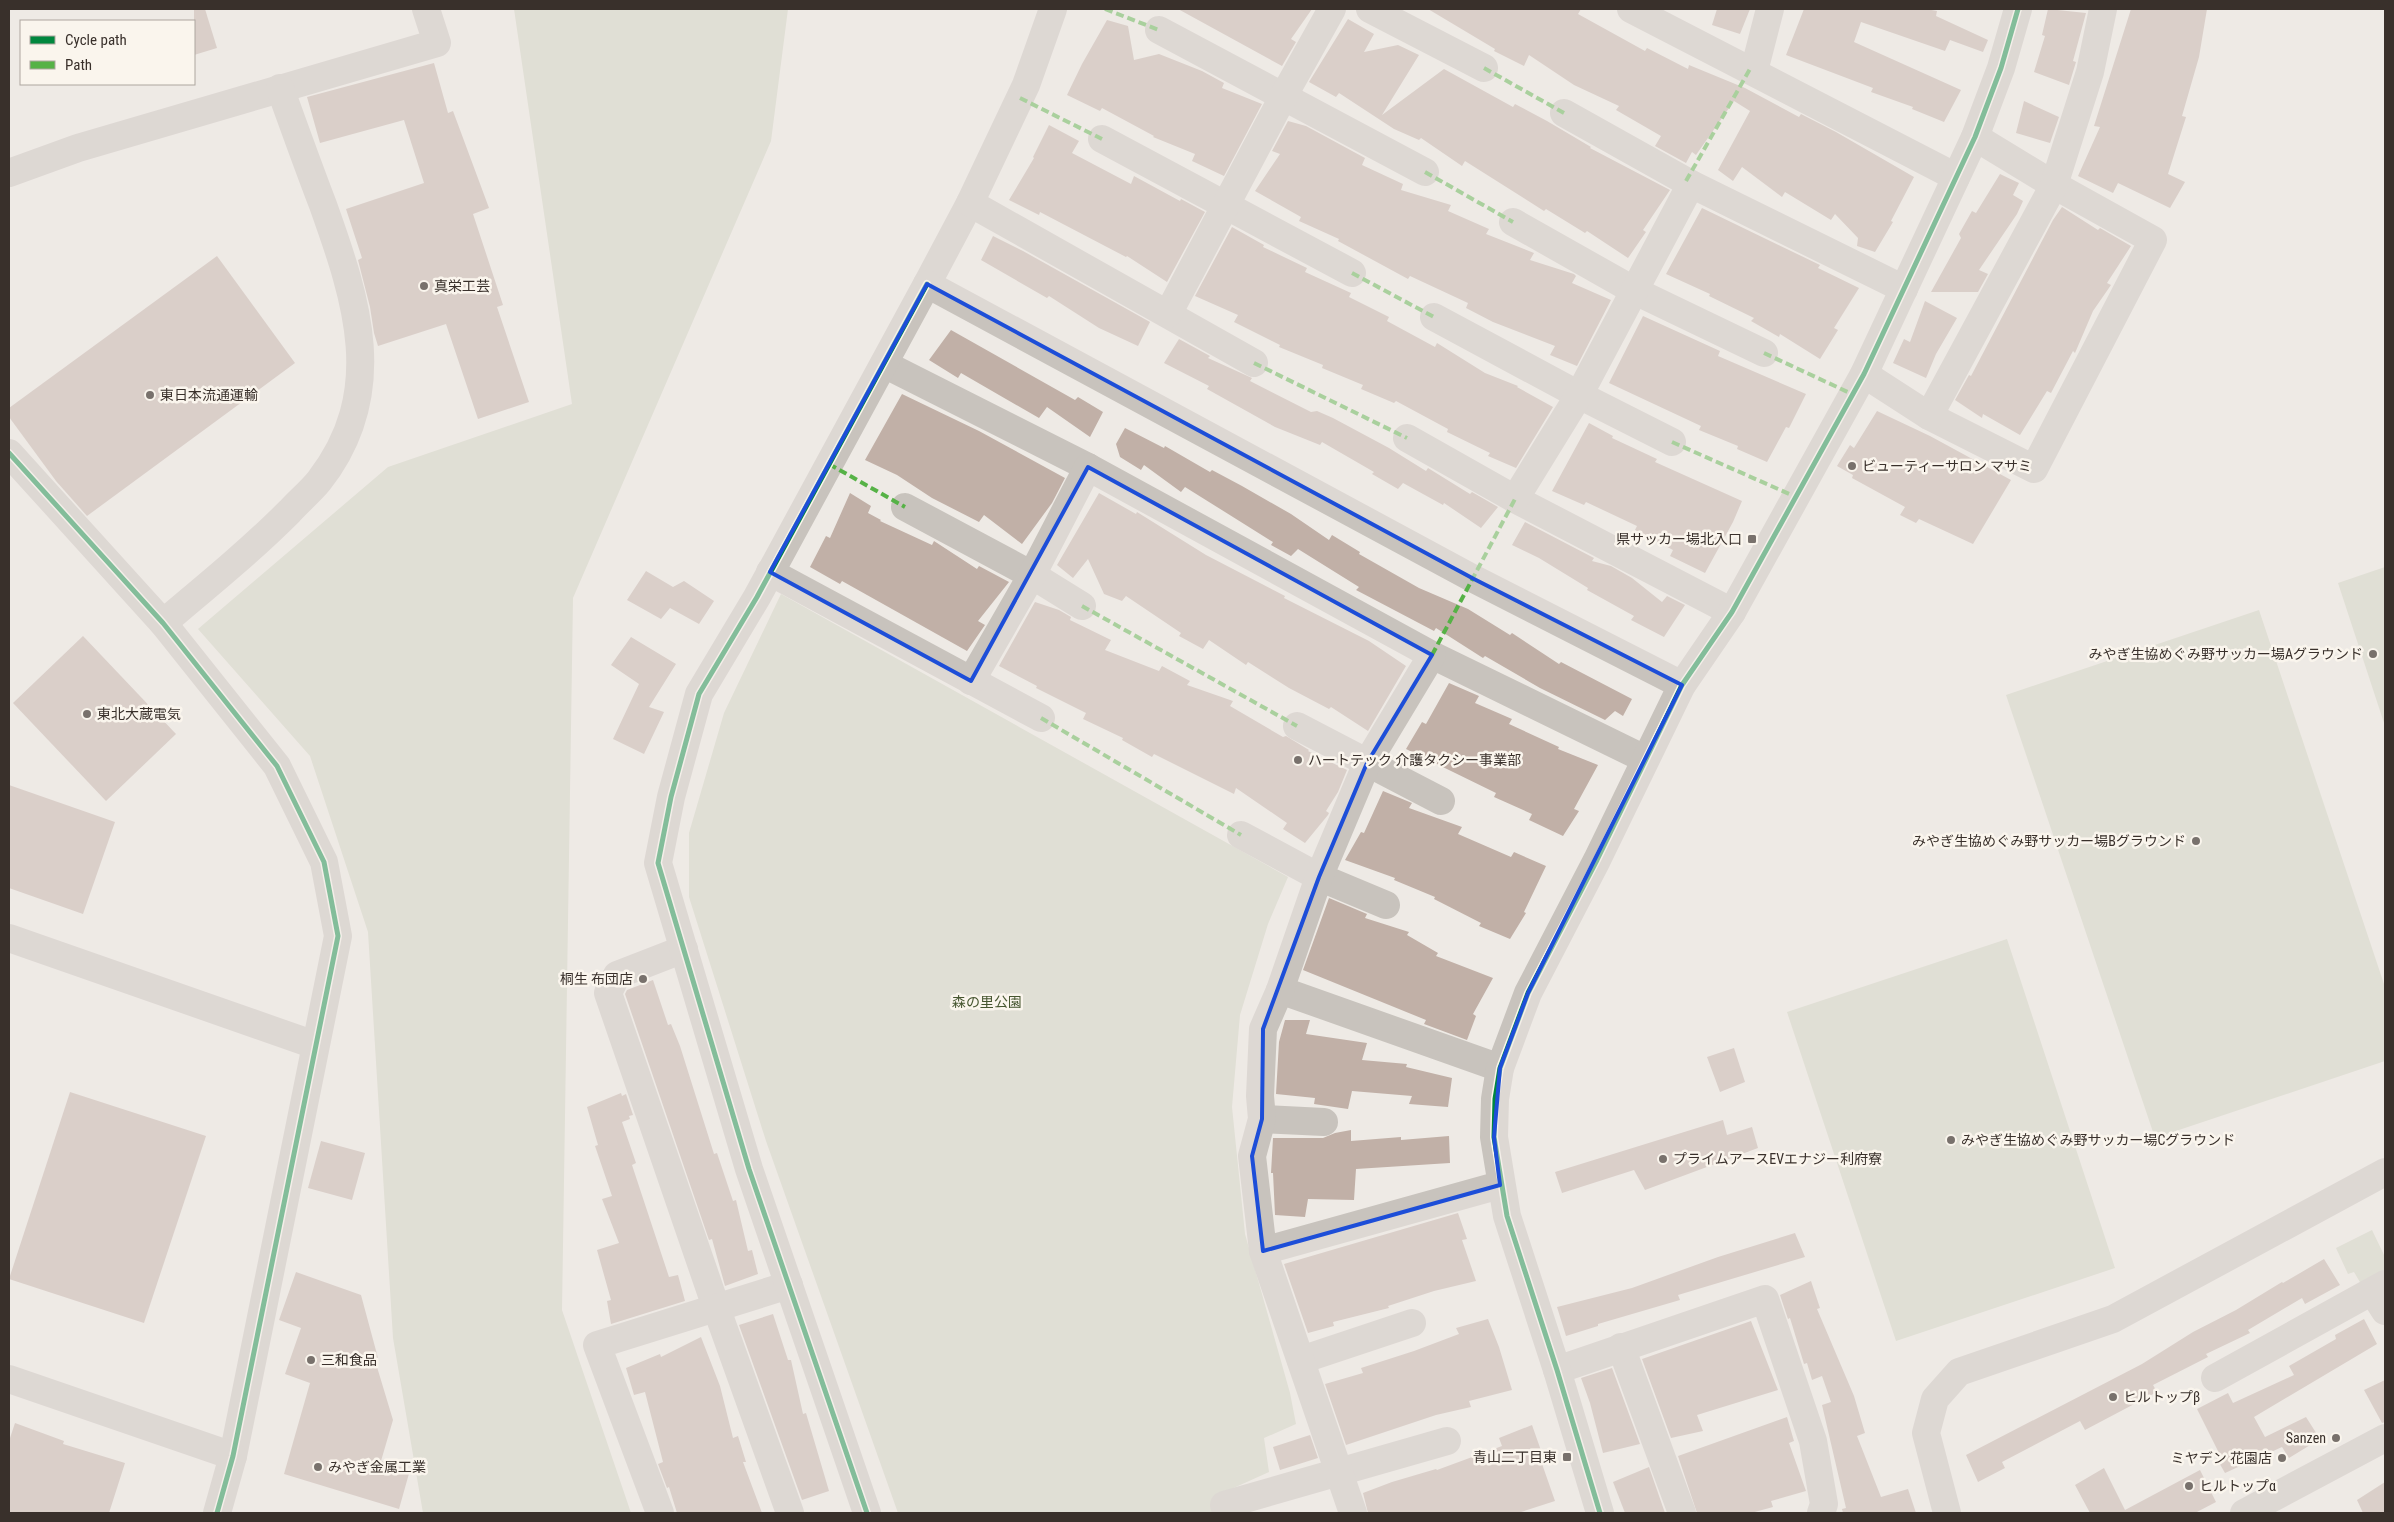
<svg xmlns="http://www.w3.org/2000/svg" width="2394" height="1522" font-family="'Roboto Condensed','Noto Sans JP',sans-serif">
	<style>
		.green { fill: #ced3c0 }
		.building { fill: #c1b0a7 }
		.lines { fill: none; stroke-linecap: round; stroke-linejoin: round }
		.minor { stroke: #c8c3bd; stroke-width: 28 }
		.quiet { stroke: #56b246; stroke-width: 4; stroke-dasharray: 8 4; stroke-linecap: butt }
		.cycleway-casing { stroke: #faf5ed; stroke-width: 8 }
		.cycleway { stroke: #00873e; stroke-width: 5 }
		.marked { fill: none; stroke: #1d4ed8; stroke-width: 4; stroke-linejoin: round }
		.poi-dot { fill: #78716c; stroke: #faf5ed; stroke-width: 2 }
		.labels { text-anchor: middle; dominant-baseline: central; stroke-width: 5; stroke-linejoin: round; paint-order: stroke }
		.poi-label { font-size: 14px; fill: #39302b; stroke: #faf5ed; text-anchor: start }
		.park-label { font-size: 14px; fill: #465630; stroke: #faf5ed }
	</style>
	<rect width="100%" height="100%" fill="#eeeae5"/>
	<!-- green -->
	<g class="green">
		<polygon points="514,9 788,9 771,141 573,598 562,1310 631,1513 423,1513 393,1338 368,932 310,756 198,629 388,467 572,404"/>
		<polygon points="2385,567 2385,726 2338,583"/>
		<polygon points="781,594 1288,877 1268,924 1240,1015 1232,1107 1245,1234 1290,1393 1296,1424 1264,1438 1269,1472 1218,1495 1223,1513 898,1513 766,1141 689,897 689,833 724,713"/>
		<polygon points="2259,610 2385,987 2385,1061 2155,1138 2006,695"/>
		<polygon points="2007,939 2115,1268 1896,1341 1787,1012"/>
		<polygon points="2372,1230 2385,1257 2385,1277 2364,1289 2354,1272 2348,1274 2336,1248"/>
	</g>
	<!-- building -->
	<g class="building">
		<polygon points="194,9 205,9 217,48 194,55"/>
		<polygon points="1178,9 1312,9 1291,39 1296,42 1282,66"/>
		<polygon points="1428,9 1581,9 1578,14 1645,51 1647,48 1688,69 1689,65 1745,88 1799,117 1801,114 1836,132 1914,177 1891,221 1893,222 1875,252 1857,246 1858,238 1835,214 1831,220 1785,192 1782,197 1742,167 1733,181 1718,170 1750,111 1734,101 1696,155 1692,152 1686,163 1655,146 1661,136 1616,110 1619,106 1574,85 1529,55 1524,66 1494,51 1495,49"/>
		<polygon points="1717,9 1750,9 1740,34 1712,25"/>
		<polygon points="1804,9 1926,9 1937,11 1936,16 1988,40 1983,52 1950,40 1945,51 1861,22 1854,42 1961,90 1944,122 1912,109 1913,107 1871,92 1873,88 1786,55"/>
		<polygon points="2048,9 2086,13 2073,61 2076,62 2069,85 2034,72 2045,36 2042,35"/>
		<polygon points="2131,9 2207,9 2199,57 2182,116 2186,117 2168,174 2185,182 2170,208 2118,183 2113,193 2078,176 2100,127 2094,126"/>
		<polygon points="1348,19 1374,34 1364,52 1398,45 1419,55 1382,115 1444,69 1513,107 1515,104 1547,121 1591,147 1590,148 1670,190 1643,230 1646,232 1628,258 1587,231 1585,233 1546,209 1544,211 1465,161 1462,166 1421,138 1419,140 1394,129 1339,93 1336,97 1309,82"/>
		<polygon points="1107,20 1128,26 1134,60 1159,54 1202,71 1224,83 1222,88 1262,104 1224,176 1192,161 1195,154 1153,137 1154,136 1102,108 1100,111 1067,95 1082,64"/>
		<polygon points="434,63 448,113 453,111 489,208 473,214 503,305 497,307 529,402 478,419 446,324 378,346 374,333 370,307 358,260 362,258 346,209 424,183 404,120 320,143 307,97"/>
		<polygon points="2024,101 2059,117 2050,143 2016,133"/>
		<polygon points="1288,121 1306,126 1365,158 1362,165 1403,184 1401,190 1451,205 1448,211 1489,229 1486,234 1534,253 1530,260 1574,274 1576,276 1572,283 1611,300 1577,366 1550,355 1555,346 1493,322 1466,308 1468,303 1410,276 1408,279 1338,241 1339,239 1299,221 1301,217 1255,191 1280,154 1272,151"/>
		<polygon points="1049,125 1079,141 1072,153 1131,184 1134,176 1180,201 1181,199 1205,212 1167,282 1127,256 1126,257 1040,212 1039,215 1009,200 1034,158 1033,157"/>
		<polygon points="2000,174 2019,183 2013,195 2023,201 2017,214 1979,270 1988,274 1978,292 1931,292 1961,238 1959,234 1972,211 1976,213"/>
		<polygon points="2062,207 2098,230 2100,228 2131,246 2107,283 2111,285 2093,311 2075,353 2073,351 2051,393 2047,391 2020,435 1983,414 1982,418 1955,400 1969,375 1971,376 2053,220"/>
		<polygon points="1702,208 1820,265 1818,268 1859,288 1834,328 1838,330 1820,359 1780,334 1779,337 1751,321 1754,318 1709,296 1710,294 1666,274"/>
		<polygon points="1232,227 1264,245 1263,247 1307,268 1305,272 1351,293 1349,297 1389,317 1387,321 1435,347 1437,343 1485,373 1518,386 1517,387 1553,407 1516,468 1488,456 1490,453 1447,432 1448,429 1396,401 1394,403 1361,389 1363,385 1322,368 1323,365 1279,347 1280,345 1234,322 1238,315 1195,296"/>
		<polygon points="993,236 1023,251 1150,322 1138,346 1099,328 1049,296 1047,298 981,260"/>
		<polygon points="217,256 295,363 87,516 56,481 9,417 9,408"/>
		<polygon points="1925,301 1957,318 1936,354 1926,378 1893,363 1904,339 1910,342"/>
		<polygon points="1643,316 1720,351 1718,356 1806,394 1789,428 1786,427 1767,462 1737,449 1738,446 1699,430 1701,426 1609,383"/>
		<polygon points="951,330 1075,400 1078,397 1103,412 1090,437 1047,407 1039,418 961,373 958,378 929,360"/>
		<polygon points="1179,339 1210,356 1208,358 1252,378 1250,381 1311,412 1317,411 1333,418 1389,448 1426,471 1428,468 1470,494 1472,492 1498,507 1481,528 1444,503 1443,505 1403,483 1398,489 1372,474 1374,472 1322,442 1320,445 1275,427 1207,389 1209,386 1164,363"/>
		<polygon points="902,394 979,431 1065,478 1052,503 1022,544 984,515 979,522 932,498 897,475 865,460"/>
		<polygon points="1877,411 1930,436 2011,480 1973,544 1919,519 1916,523 1900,515 1905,507 1852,478 1853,475 1837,466 1850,445 1854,448"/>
		<polygon points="1589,423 1613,436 1612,438 1657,459 1655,462 1742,501 1733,522 1705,573 1670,556 1673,550 1635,530 1637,526 1586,502 1584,505 1552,491"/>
		<polygon points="1125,428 1164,448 1165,446 1210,472 1212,470 1242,486 1291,514 1329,540 1332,535 1360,552 1359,554 1419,588 1468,609 1510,635 1512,633 1559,664 1561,662 1632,699 1623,716 1615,711 1605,720 1540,688 1485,656 1483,658 1436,628 1434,631 1356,590 1359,587 1298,549 1291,556 1271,545 1273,542 1185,487 1181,492 1144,465 1141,470 1120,457 1116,444"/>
		<polygon points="850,493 871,506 868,513 881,520 880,521 932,545 934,541 977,569 979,566 1009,582 978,621 985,625 967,651 842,581 840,584 810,567 826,536 830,538"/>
		<polygon points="1099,493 1136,514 1137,512 1206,555 1285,596 1284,598 1369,641 1406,666 1368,731 1331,707 1329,709 1289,688 1248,662 1246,665 1209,640 1203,649 1179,636 1181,633 1126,596 1122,601 1104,594 1088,559 1073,578 1057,565"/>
		<polygon points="1525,522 1594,558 1592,561 1611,566 1632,578 1662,602 1667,596 1685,605 1664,637 1631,620 1634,616 1587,590 1588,588 1539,558 1512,545"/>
		<polygon points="646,571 673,587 684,581 714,601 699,624 670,608 661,619 627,600"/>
		<polygon points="1035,602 1059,610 1071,617 1070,620 1111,640 1105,650 1159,671 1162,666 1190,681 1187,685 1233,701 1230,706 1283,737 1286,736 1309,750 1308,751 1347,770 1338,792 1326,811 1329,813 1328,815 1305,843 1283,829 1287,823 1236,788 1234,794 1154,754 1152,757 1122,740 1123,738 1083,719 1086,713 1036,688 1037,686 999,666"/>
		<polygon points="83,636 176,734 106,801 13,703"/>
		<polygon points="631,637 676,664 649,707 664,712 644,754 613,739 639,684 611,665"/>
		<polygon points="1449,683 1479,696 1475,703 1512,719 1509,724 1559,747 1558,749 1598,765 1574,809 1579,811 1563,836 1529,820 1532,814 1494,797 1496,793 1406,749 1422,722 1426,724"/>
		<polygon points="9,785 115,822 83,914 9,888"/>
		<polygon points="1383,791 1412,803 1409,808 1462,827 1458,834 1511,857 1514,852 1546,866 1524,912 1526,913 1510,939 1479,926 1481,923 1434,899 1435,897 1394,880 1395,878 1345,860 1361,832 1364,833"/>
		<polygon points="1329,898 1367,914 1365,918 1409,932 1407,935 1438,953 1436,956 1493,978 1473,1014 1476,1016 1467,1040 1424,1024 1426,1020 1303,970"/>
		<polygon points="653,980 668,1025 671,1024 680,1046 714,1154 717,1153 733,1201 736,1200 748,1251 752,1250 758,1274 725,1286 712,1239 709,1240 625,994 627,990"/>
		<polygon points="1285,1020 1310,1020 1306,1034 1367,1043 1362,1060 1407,1064 1406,1067 1452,1078 1448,1107 1409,1104 1412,1096 1352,1091 1348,1109 1314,1104 1315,1098 1276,1094 1279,1042"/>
		<polygon points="1734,1048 1745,1082 1720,1092 1707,1057"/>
		<polygon points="70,1092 206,1136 144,1323 9,1279"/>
		<polygon points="621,1093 622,1096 626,1094 633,1115 629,1116 630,1119 622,1122 636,1163 632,1165 669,1277 678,1275 685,1301 611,1324 607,1301 611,1300 597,1250 619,1243 602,1199 612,1196 595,1146 598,1145 587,1107"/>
		<polygon points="1723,1120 1727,1135 1752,1127 1758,1148 1645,1190 1634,1170 1562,1193 1555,1172"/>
		<polygon points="1351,1130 1351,1141 1401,1137 1401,1140 1449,1136 1450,1163 1356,1169 1354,1200 1308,1199 1305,1217 1275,1215 1273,1173 1271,1173 1273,1138 1323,1138 1335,1133"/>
		<polygon points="321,1141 365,1153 352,1200 308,1188"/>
		<polygon points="1458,1213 1467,1239 1462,1240 1476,1281 1434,1291 1388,1306 1389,1308 1333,1322 1334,1326 1308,1333 1284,1264"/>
		<polygon points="1795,1233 1805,1257 1678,1295 1680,1300 1598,1324 1598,1326 1566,1336 1557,1307 1632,1288 1718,1257"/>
		<polygon points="2324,1259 2340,1285 2305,1304 2302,1298 2248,1330 2250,1333 2206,1354 2208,1357 2153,1385 2157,1392 2085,1430 2080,1421 2002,1462 2005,1468 1978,1482 1966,1455 2142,1364 2193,1332 2236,1310 2282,1282 2283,1283"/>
		<polygon points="296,1272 361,1295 378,1358 374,1357 393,1420 381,1461 410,1470 399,1509 284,1474 310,1383 285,1374 301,1328 279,1320"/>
		<polygon points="1811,1281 1820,1308 1817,1309 1854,1396 1865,1433 1857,1436 1881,1497 1908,1489 1916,1513 1843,1513 1842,1509 1846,1508 1822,1405 1831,1402 1822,1376 1812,1380 1807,1363 1804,1364 1790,1318 1788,1319 1780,1295"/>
		<polygon points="773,1314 788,1360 791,1360 803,1414 806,1413 829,1491 802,1500 739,1325"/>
		<polygon points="1488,1319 1499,1347 1512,1390 1469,1401 1471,1407 1436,1415 1346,1445 1325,1384 1363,1373 1361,1368 1414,1351 1459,1334 1456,1328"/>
		<polygon points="2364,1319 2377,1344 2254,1417 2265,1437 2306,1417 2320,1439 2289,1458 2282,1447 2225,1473 2214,1454 2218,1451 2197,1409 2228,1393 2233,1403 2294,1375 2289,1366 2336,1339 2335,1335"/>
		<polygon points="1751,1321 1778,1390 1697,1415 1703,1431 1671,1438 1642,1359"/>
		<polygon points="701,1337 720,1386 733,1438 738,1436 746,1462 743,1462 762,1513 677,1513 669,1487 667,1488 658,1464 663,1462 645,1392 634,1395 626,1368 660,1354 661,1357"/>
		<polygon points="1612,1368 1640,1444 1603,1453 1590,1403 1581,1378"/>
		<polygon points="2385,1380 2385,1422 2382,1423 2364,1390"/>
		<polygon points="1787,1417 1794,1441 1789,1443 1806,1491 1771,1501 1773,1507 1751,1513 1697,1513 1678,1456"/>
		<polygon points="15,1423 64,1441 63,1444 125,1463 109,1513 9,1513 9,1441"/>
		<polygon points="1532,1425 1544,1459 1541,1461 1555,1501 1518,1513 1368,1513 1363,1493 1392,1482 1436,1469 1437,1470 1502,1446 1499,1438"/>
		<polygon points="1310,1435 1318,1458 1280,1470 1273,1447"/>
		<polygon points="1649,1467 1665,1513 1625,1513 1613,1482"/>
		<polygon points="2104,1468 2125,1510 2200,1470 2216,1502 2195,1513 2090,1513 2075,1485"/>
		<polygon points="2385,1482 2385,1513 2363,1513 2357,1500"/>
	</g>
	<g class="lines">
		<!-- minor -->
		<g class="minor">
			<polyline points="1053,9 1026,85 970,203 927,284 1474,579 1682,685"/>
			<polyline points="1370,9 1484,68"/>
			<polyline points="1631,9 1956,177"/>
			<polyline points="1159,30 1425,172"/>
			<polyline points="1754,71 1770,9"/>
			<polyline points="1564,113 1691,184 1904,289"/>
			<polyline points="1102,139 1352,273"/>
			<polyline points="9,173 78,148 437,43 426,9"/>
			<polyline points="970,203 1254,363"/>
			<polyline points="1513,222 1635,291 1764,353"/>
			<polyline points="1168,314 1283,97 1332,9"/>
			<polyline points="1434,317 1579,395 1672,442"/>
			<polyline points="884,364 1088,467 1432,655 1645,759"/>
			<polyline points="1864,374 1929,416 2034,469 2153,240 2054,185 1975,137"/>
			<polyline points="1929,416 2054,185 2090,72 2103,9"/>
			<polyline points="1407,438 1515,499 1732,612"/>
			<polyline points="9,453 163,623 277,766 324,862 338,936 233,1456 217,1513"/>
			<polyline points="1515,499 1579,395 1691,184"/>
			<polyline points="905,507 1032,575 1082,606"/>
			<polyline points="770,572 1041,718"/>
			<path d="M163 623C206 587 250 551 290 511 299 501 310 492 319 481 388 393 357 300 323 205 308 166 294 127 280 88"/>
			<polyline points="971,681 1032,575 1088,467"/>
			<polyline points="1297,726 1441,801"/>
			<polyline points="1241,835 1319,877 1386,905"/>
			<polyline points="9,938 315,1045"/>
			<polyline points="684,949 617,975 608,993 716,1307 790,1513"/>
			<polyline points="1280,990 1500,1068"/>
			<polyline points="1262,1119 1324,1122"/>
			<polyline points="1263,1251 1500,1185"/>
			<polyline points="2373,1292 2385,1311"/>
			<polyline points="1621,1347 1682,1513"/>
			<polyline points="1301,1360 1412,1323"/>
			<polyline points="1557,1370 1765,1299 1813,1441 1824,1504 1821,1513"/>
			<polyline points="2215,1378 2385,1284"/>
			<polyline points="9,1379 233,1456"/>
			<polyline points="660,1513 597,1345 789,1285"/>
			<polyline points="867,1513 749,1169 658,863 671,797 699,694 757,597 927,284"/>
			<polyline points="1227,1513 1224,1505 1447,1441"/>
			<polyline points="1353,1513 1263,1251 1252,1156 1262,1119 1260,1096 1263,1029 1280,990 1319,877 1367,763 1432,655"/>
			<polyline points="1600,1513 1557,1370 1507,1216 1494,1137 1495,1099 1500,1068 1528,993 1597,860 1682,685 1732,612 1864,374 1975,137 2001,68 2018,9"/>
			<polyline points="1947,1513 1926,1433 1935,1399 1959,1372 2113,1319 2385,1172"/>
			<polyline points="2244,1513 2385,1438"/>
		</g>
		<!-- quiet -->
		<g class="quiet">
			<polyline points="1105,9 1159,30"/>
			<polyline points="1484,68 1564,113"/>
			<polyline points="1020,98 1102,139"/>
			<polyline points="1425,172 1513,222"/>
			<polyline points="1686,181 1750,69"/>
			<polyline points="1352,273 1434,317"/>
			<polyline points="1764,353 1852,394"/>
			<polyline points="1254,363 1407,438"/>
			<polyline points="1672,442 1796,497"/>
			<polyline points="829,464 905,507"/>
			<polyline points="1082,606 1297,726"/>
			<polyline points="1432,655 1515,499"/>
			<polyline points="1041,718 1241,835"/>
		</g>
		<!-- cycleway casing -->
		<g class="cycleway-casing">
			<g id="cycleway">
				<polyline points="9,453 163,623 277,766 324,862 338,936 233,1456 217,1513"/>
				<polyline points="867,1513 749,1169 658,863 671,797 699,694 757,597 927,284"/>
				<polyline points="1600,1513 1557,1370 1507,1216 1494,1137 1495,1099 1500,1068 1528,993 1597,860 1682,685 1732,612 1864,374 1975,137 2001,68 2018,9"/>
			</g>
		</g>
		<!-- cycleway -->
		<use href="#cycleway" class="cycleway"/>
	</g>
	<!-- marked area -->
	<path d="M0 0H2394V1522H0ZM927 284 1474 579 1682 685 1528 993 1500 1068 1494 1137 1500 1185 1263 1251 1252 1156 1262 1119 1263 1029 1319 877 1367 763 1432 655 1088 467 971 681 770 572Z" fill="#eeeae5" fill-opacity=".55" fill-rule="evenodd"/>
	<path class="marked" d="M927 284 1474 579 1682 685 1528 993 1500 1068 1494 1137 1500 1185 1263 1251 1252 1156 1262 1119 1263 1029 1319 877 1367 763 1432 655 1088 467 971 681 770 572Z"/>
	<!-- markers -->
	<g class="poi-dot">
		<circle cx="424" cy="286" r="5"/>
		<circle cx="150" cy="395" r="5"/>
		<circle cx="1852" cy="466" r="5"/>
		<rect x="1747" y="534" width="10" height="10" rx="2.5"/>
		<circle cx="2373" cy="654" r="5"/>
		<circle cx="87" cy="714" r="5"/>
		<circle cx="1298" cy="760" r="5"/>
		<circle cx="2196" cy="841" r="5"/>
		<circle cx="643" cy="979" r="5"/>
		<circle cx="1951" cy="1140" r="5"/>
		<circle cx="1663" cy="1159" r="5"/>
		<circle cx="311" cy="1360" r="5"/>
		<circle cx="2113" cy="1397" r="5"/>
		<circle cx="2336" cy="1438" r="5"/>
		<rect x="1562" y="1452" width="10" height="10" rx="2.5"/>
		<circle cx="2282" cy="1458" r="5"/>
		<circle cx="318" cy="1467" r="5"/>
		<circle cx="2189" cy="1486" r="5"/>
	</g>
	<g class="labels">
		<!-- poi labels -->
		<g class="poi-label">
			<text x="434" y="286">真栄工芸</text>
			<text x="160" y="395">東日本流通運輸</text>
			<text x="1862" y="466">ビューティーサロン マサミ</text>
			<text x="1742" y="539" text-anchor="end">県サッカー場北入口</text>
			<text x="2363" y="654" text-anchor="end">みやぎ生協めぐみ野サッカー場Aグラウンド</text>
			<text x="97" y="714">東北大蔵電気</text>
			<text x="1308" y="760">ハートテック 介護タクシー事業部</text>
			<text x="2186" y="841" text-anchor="end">みやぎ生協めぐみ野サッカー場Bグラウンド</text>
			<text x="633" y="979" text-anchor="end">桐生 布団店</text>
			<text x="1961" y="1140">みやぎ生協めぐみ野サッカー場Cグラウンド</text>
			<text x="1673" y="1159">プライムアースEVエナジー利府寮</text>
			<text x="321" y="1360">三和食品</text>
			<text x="2123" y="1397">ヒルトップβ</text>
			<text x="2326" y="1438" text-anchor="end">Sanzen</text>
			<text x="1557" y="1457" text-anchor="end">青山二丁目東</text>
			<text x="2272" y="1458" text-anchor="end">ミヤデン 花園店</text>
			<text x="328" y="1467">みやぎ金属工業</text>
			<text x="2199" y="1486">ヒルトップα</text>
		</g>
		<!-- park labels -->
		<g class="park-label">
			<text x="987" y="1002">森の里公園</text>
		</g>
	</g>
	<!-- border -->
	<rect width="2394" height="1522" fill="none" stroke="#39302b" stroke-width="20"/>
	<!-- legend -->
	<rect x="20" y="20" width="175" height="65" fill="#faf5ed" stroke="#ada69f"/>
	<rect x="30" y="36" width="25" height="8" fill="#00873e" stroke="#ada69f"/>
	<text x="65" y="45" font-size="15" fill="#39302b">Cycle path</text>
	<rect x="30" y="61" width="25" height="8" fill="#56b246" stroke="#ada69f"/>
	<text x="65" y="70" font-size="15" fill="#39302b">Path</text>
</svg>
